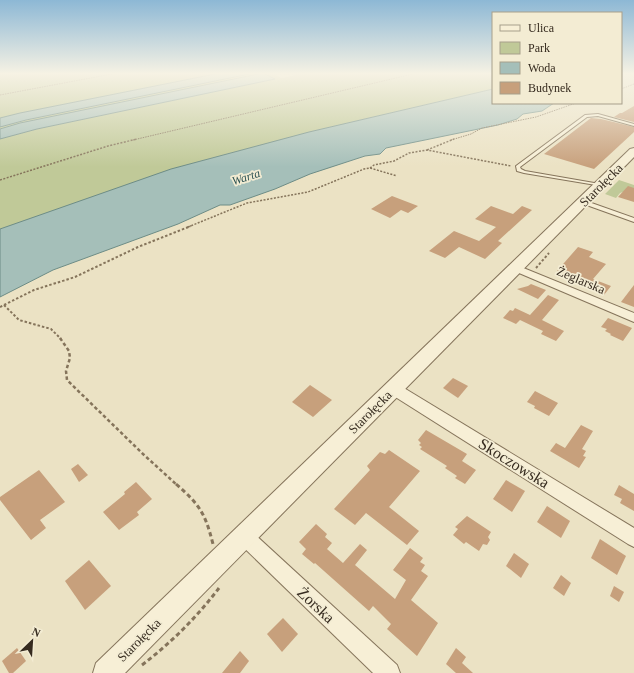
<svg xmlns="http://www.w3.org/2000/svg" width="634" height="673" font-family="Georgia,serif">
	<style>
		.green { fill: #c0c998 }
		.water { fill: #a5bfb9; stroke: #6d8c86 }
		.building { fill: #c7a07c }
		.lines { fill: none; stroke-linecap: round; stroke-linejoin: round }
		.service-casing { stroke: #85745b; stroke-width: 2 }
		.minor-casing { stroke: #85745b; stroke-width: 2 }
		.tertiary-casing { stroke: #85745b; stroke-width: 2 }
		.path-far4 { stroke: #85745b; stroke-width: 1; stroke-dasharray: 1.5 1; stroke-linecap: butt }
		.path-far3 { stroke: #85745b; stroke-width: 1.5; stroke-dasharray: 2 1.5; stroke-linecap: butt }
		.path-far2 { stroke: #85745b; stroke-width: 2; stroke-dasharray: 2.5 2; stroke-linecap: butt }
		.path-far1 { stroke: #85745b; stroke-width: 2.5; stroke-dasharray: 3.5 2.5; stroke-linecap: butt }
		.path { stroke: #85745b; stroke-width: 3; stroke-dasharray: 4.5 3; stroke-linecap: butt }
		.service { fill: #f7efd6; fill-rule: evenodd }
		.minor { fill: #f7efd6; fill-rule: evenodd }
		.tertiary { fill: #f7efd6; fill-rule: evenodd }
		.labels { text-anchor: middle; dominant-baseline: central; stroke-width: 3.5; stroke-linejoin: round; paint-order: stroke }
		.far-water-label { font-size: 12px; font-style: italic; fill: #2f5454; stroke: #f3ecd3 }
		.street-label { font-size: 13px; fill: #362b1f; stroke: #f3ecd3 }
		.near-street-label { font-size: 16px; fill: #362b1f; stroke: #f3ecd3 }
	</style>
	<rect width="100%" height="100%" fill="#ebe2c4"/>
	<!-- green -->
	<g class="green">
		<polygon points="0,73 220,73 0,118"/>
		<polygon points="254,73 263,73 0,129 0,127 26,120"/>
		<polygon points="265,73 271,73 282,78 305,73 493,73 493,89 309,132 0,229 0,139 37,129 275,79"/>
		<polygon points="619,180 634,185 634,188 620,193 616,198 605,194"/>
	</g>
	<!-- water -->
	<g class="water">
		<polygon points="220,73 254,73 26,120 0,127 0,118 20,113"/>
		<polygon points="263,73 275,79 37,129 0,139 0,129 20,123"/>
		<polygon points="493,89 493,103 554,103 542,111 523,114 517,119 498,125 386,148 380,154 365,156 310,174 275,189 230,205 220,205 178,224 53,270 0,297 0,229 171,169 309,132"/>
	</g>
	<!-- building -->
	<g class="building">
		<polygon points="634,106 634,122 614,117 620,113 622,113"/>
		<polygon points="591,118 601,119 634,127 634,132 594,169 544,154"/>
		<polygon points="628,186 634,188 634,202 618,197"/>
		<polygon points="392,196 418,206 408,213 401,210 390,218 371,209"/>
		<polygon points="491,206 513,214 522,206 532,210 498,241 502,243 485,259 459,247 445,258 429,251 454,231 479,241 496,227 475,219"/>
		<polygon points="578,247 593,252 589,257 606,264 593,279 611,286 604,295 557,275 560,272 557,271"/>
		<polygon points="531,284 546,290 538,299 517,289 528,286"/>
		<polygon points="634,285 634,307 621,302"/>
		<polygon points="548,295 559,300 542,320 564,331 556,341 541,334 543,331 520,320 516,324 503,318 510,310 513,311 515,308 530,315"/>
		<polygon points="608,318 632,328 623,341 610,335 611,334 605,331 607,329 601,327"/>
		<polygon points="453,378 468,386 458,398 443,388"/>
		<polygon points="310,385 332,400 313,417 292,402"/>
		<polygon points="535,391 558,403 549,416 534,408 535,406 527,402"/>
		<polygon points="581,425 593,431 582,449 586,451 583,456 586,457 579,468 550,451 556,443 565,448"/>
		<polygon points="426,430 467,454 462,461 476,470 465,484 455,478 457,476 445,468 447,466 420,449 422,447 419,445 421,443 418,440"/>
		<polygon points="389,450 420,471 389,507 419,531 407,545 366,513 355,525 334,509 370,470 367,466 380,452 385,454"/>
		<polygon points="78,464 88,475 79,482 71,469"/>
		<polygon points="39,470 65,502 40,520 46,528 31,540 0,500 0,497"/>
		<polygon points="506,480 525,491 512,512 493,499"/>
		<polygon points="136,482 152,499 137,512 139,515 119,530 103,512 125,494 124,492"/>
		<polygon points="619,485 634,494 634,511 620,503 622,499 614,495"/>
		<polygon points="547,506 570,521 561,538 537,522"/>
		<polygon points="467,516 491,532 488,537 490,540 487,545 483,544 479,551 466,542 464,544 453,535 458,529 455,527"/>
		<polygon points="316,524 327,534 325,537 332,543 327,549 343,563 360,544 367,550 355,565 395,599 406,580 393,570 410,548 423,558 420,562 425,565 421,571 428,576 411,600 438,623 417,656 387,629 391,624 373,606 369,611 315,563 314,564 302,554 306,549 299,542"/>
		<polygon points="600,539 626,556 617,575 591,558"/>
		<polygon points="514,553 529,564 521,578 506,566"/>
		<polygon points="89,560 111,586 85,610 65,581"/>
		<polygon points="561,575 571,583 564,596 553,588"/>
		<polygon points="614,586 624,592 619,602 610,596"/>
		<polygon points="283,618 298,634 282,652 267,634"/>
		<polygon points="17,648 26,661 13,673 9,673 2,661"/>
		<polygon points="456,648 466,657 462,663 473,673 456,673 446,664"/>
		<polygon points="240,651 249,661 240,673 222,673"/>
	</g>
	<g class="lines">
		<!-- service casing -->
		<g class="service-casing">
			<g id="service">
				<polygon points="598,114 634,124 634,126 598,116 587,117 520,167 521,169 525,171 600,184 602,184 602,186 524,173 517,171 516,166 585,115"/>
				<polygon points="583,200 634,218 634,222 581,203 580,202"/>
			</g>
		</g>
		<!-- minor casing -->
		<g class="minor-casing">
			<g id="minor">
				<polygon points="516,265 634,313 634,322 512,270 510,268 512,266"/>
				<polygon points="394,383 399,385 634,528 634,547 628,544 389,393 387,389 389,385"/>
				<polygon points="244,527 250,530 397,665 400,673 373,673 238,542 235,536 238,530"/>
			</g>
		</g>
		<!-- tertiary casing -->
		<g class="tertiary-casing">
			<polygon id="tertiary" points="634,148 634,157 125,673 93,673 96,663 630,149"/>
		</g>
		<!-- path-far4 -->
		<g class="path-far4">
			<polyline points="621,89 634,84"/>
			<polyline points="0,95 117,73"/>
			<polyline points="133,140 417,73"/>
			<polyline points="451,140 471,134 482,128 536,117 576,103"/>
		</g>
		<!-- path-far3 -->
		<g class="path-far3">
			<polyline points="427,150 454,139"/>
			<polyline points="370,168 374,165 394,161 409,153 427,150 511,166"/>
			<polyline points="0,180 108,146 137,139"/>
			<polyline points="188,227 247,203 308,192 364,169 370,168 397,176"/>
		</g>
		<!-- path-far2 -->
		<g class="path-far2">
			<polyline points="536,268 549,253"/>
			<polyline points="4,305 19,320 51,329 61,339"/>
			<polyline points="0,307 34,290 75,277 138,247 191,226"/>
		</g>
		<!-- path-far1 -->
		<polyline class="path-far1" points="60,338 69,351 70,358 66,371 67,380 143,454 177,485"/>
		<!-- path -->
		<g class="path">
			<path d="M176 484C200 505 205 513 213 544"/>
			<path d="M142 665C171 643 197 617 219 588"/>
		</g>
		<!-- service -->
		<use href="#service" class="service"/>
		<!-- minor -->
		<use href="#minor" class="minor"/>
		<!-- tertiary -->
		<use href="#tertiary" class="tertiary"/>
	</g>
	<!-- sky -->
	<linearGradient id="sky" x2="0" y2="1"><stop stop-color="#8db8d5"/><stop offset="0.44" stop-color="#f6f2e4"/><stop offset="1" stop-color="#f6f2e4" stop-opacity="0"/></linearGradient>
	<rect width="634" height="167" fill="url(#sky)"/>
	<g class="labels">
		<!-- far-water labels -->
		<g class="far-water-label">
			<text transform="translate(246 177) rotate(-18)">Warta</text>
		</g>
		<!-- street labels -->
		<g class="street-label">
			<text transform="translate(601 185) rotate(-45)">Starołęcka</text>
			<text transform="translate(581 280) rotate(23)">Żeglarska</text>
			<text transform="translate(370 412) rotate(-45)">Starołęcka</text>
			<text transform="translate(139 640) rotate(-45)">Starołęcka</text>
		</g>
		<!-- near-street labels -->
		<g class="near-street-label">
			<text transform="translate(514 463) rotate(32)">Skoczowska</text>
			<text transform="translate(316 605) rotate(43)">Żorska</text>
		</g>
	</g>
	<!-- legend -->
	<rect x="492" y="12" width="130" height="92" fill="#f3ecd3" stroke="#a79f8b"/>
	<rect x="500" y="25" width="20" height="6" fill="#f7efd6" stroke="#a79f8b"/>
	<text x="528" y="32" font-size="12" fill="#362b1f">Ulica</text>
	<rect x="500" y="42" width="20" height="12" fill="#c0c998" stroke="#a79f8b"/>
	<text x="528" y="52" font-size="12" fill="#362b1f">Park</text>
	<rect x="500" y="62" width="20" height="12" fill="#a5bfb9" stroke="#a79f8b"/>
	<text x="528" y="72" font-size="12" fill="#362b1f">Woda</text>
	<rect x="500" y="82" width="20" height="12" fill="#c7a07c" stroke="#a79f8b"/>
	<text x="528" y="92" font-size="12" fill="#362b1f">Budynek</text>
	<!-- north arrow -->
	<g transform="translate(32 641) rotate(25)" stroke="#f3ecd3" stroke-width="3" paint-order="stroke">
	<path d="M0-3L7 15L0 10L-7 15Z" fill="#362b1f"/>
	<text y="-6" font-size="11" font-weight="bold" text-anchor="middle" fill="#362b1f">N</text>
	</g>
</svg>
